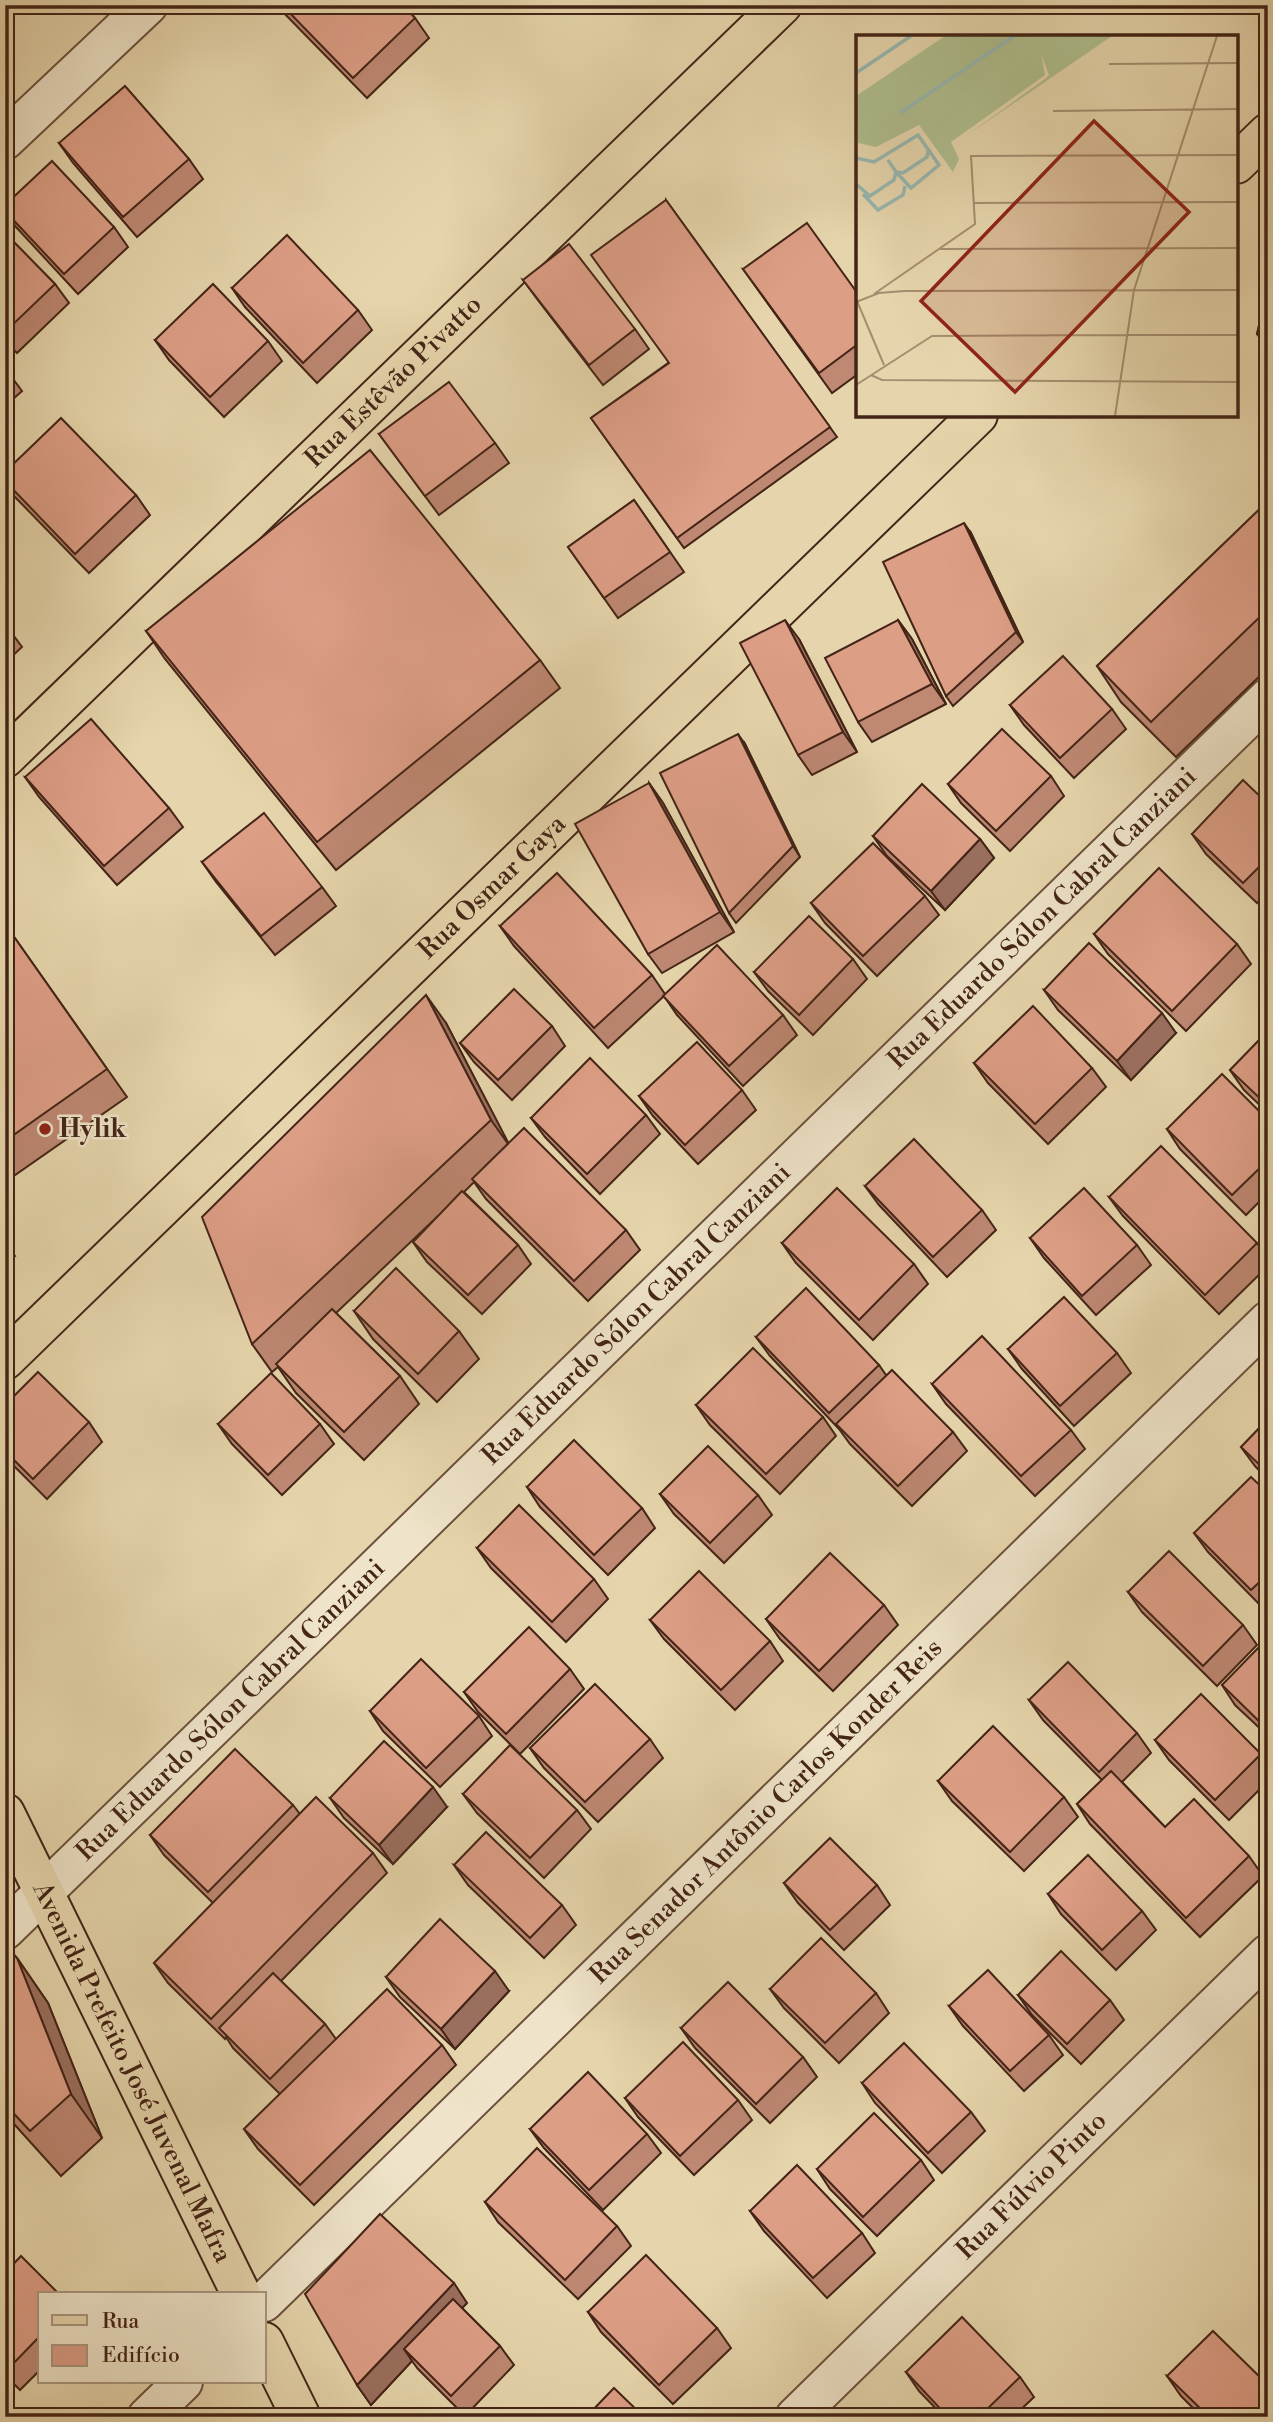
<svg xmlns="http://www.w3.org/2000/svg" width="1273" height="2422" font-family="'Libre Bodoni',serif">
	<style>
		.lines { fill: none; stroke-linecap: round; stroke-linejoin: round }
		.minor-casing { stroke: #6c503c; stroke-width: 42 }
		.major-casing { stroke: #432416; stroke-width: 42 }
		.minor { stroke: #efe4c9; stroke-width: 38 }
		.major { stroke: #e6d5ac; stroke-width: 38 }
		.wall { fill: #be8873; stroke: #432416; stroke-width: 2 }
		.shaded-wall { fill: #9b6f5e; stroke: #432416; stroke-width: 2 }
		.building { fill: #dd9e86; stroke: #432416; stroke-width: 2 }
		.poi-dot { fill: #8f2418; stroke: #efe4c9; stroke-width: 2.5 }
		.labels { text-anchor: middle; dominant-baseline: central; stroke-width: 5; stroke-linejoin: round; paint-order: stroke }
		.street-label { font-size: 26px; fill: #432416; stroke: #efe4c9 }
		.poi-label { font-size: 26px; font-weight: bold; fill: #432416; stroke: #efe4c9; text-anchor: start }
		.inset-river { fill: none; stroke: #97b8b0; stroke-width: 3.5 }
		.inset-road { fill: none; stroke: #a58e70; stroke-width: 2 }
		.view { fill: #8f2418; fill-opacity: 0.15; stroke: #8f2418; stroke-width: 3.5 }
		.inset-edge { fill: none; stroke: #432416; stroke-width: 3.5 }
	</style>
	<rect width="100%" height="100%" fill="#e6d5ac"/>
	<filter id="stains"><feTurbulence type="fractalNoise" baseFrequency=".00286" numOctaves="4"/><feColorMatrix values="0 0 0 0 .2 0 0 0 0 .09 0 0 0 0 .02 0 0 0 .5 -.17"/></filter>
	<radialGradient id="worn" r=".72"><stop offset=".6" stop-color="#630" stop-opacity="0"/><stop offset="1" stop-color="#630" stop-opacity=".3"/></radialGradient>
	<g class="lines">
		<!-- minor casing -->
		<g class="minor-casing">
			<g id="minor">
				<polyline points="5,140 148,5"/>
				<path id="s1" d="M5 1930 1268 698"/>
				<path id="s2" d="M264 2302 1268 1321"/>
				<polyline points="147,2417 183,2382"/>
				<path id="s3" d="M795 2417 1268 1954"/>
			</g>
		</g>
		<!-- major casing -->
		<g class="major-casing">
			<g id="major">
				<polyline points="1236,164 1268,133"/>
				<path id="s4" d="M5 758 782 5"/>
				<path id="s5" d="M5 1360 978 415"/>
				<path id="s6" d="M5 1813 241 2294"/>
				<polyline points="264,2342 301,2417"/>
			</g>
		</g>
		<!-- minor -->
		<use href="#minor" class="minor"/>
		<!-- major -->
		<use href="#major" class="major"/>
	</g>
	<!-- wall -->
	<g class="wall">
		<polygon points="276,5 403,5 415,18 429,38 367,98"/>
		<polygon points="59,143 189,159 203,179 137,237 73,163"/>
		<polygon points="666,200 837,437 684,548 591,418 668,363"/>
		<polygon points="5,205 114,227 128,247 78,294 16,227 5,212"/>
		<polygon points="5,233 55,284 69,303 17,353 5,341"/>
		<polygon points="743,269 858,294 858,374 832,393"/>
		<polygon points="523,280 635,329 649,349 603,385 537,299"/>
		<polygon points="232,288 358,310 372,330 317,383 245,307"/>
		<polygon points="1268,288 1268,348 1257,334"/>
		<polygon points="155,340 268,341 282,361 224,417 169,360"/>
		<polygon points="5,368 22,391 5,406"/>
		<polygon points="379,434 495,443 509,463 439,515"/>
		<polygon points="5,472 136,495 150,515 89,573 14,496 5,483"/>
		<polygon points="634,500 684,572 618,618 568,547"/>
		<polygon points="1268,501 1268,668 1176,757 1121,702 1097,666"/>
		<polygon points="971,533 1023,642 953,706 946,696"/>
		<polygon points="898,620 912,639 946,704 872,742 858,722"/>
		<polygon points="5,624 22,647 5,663"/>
		<polygon points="146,631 540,660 560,688 336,870 165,659"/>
		<polygon points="799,639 857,752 812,775 798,755"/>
		<polygon points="1010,705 1112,709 1126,729 1074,778 1024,725"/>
		<polygon points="745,744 800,857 736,923 729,913"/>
		<polygon points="1051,776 1064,796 1010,851 961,803 948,784"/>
		<polygon points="25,777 169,808 183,827 117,885 39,797"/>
		<polygon points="649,783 663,803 734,932 662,973 648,954"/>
		<polygon points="1268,804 1268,892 1257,903 1206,854 1192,834"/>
		<polygon points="873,836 980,839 994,858 945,910 887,856"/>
		<polygon points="202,862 322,887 336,906 275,955 216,882"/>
		<polygon points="925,896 939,915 877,976 825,923 811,903"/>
		<polygon points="5,924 127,1097 5,1182"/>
		<polygon points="500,926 652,975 665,994 783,1015 797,1035 743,1086 677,1015 664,996 608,1048 514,946"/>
		<polygon points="1094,934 1237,944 1251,964 1186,1031 1108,954"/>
		<polygon points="853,959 867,979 813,1035 768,991 754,972"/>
		<polygon points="1044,990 1176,1033 1131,1080 1058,1010"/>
		<polygon points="446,1023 508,1143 626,1230 640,1250 588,1301 486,1199 474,1182 464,1192 518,1245 531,1264 482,1314 427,1262 413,1242 438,1216 336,1313 400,1376 419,1404 364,1460 296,1393 278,1367 272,1372 252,1344"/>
		<polygon points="552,1026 565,1046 512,1100 474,1062 460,1043"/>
		<polygon points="1268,1031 1268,1113 1244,1090 1230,1070"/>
		<polygon points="974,1063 1092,1068 1106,1087 1048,1144 988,1083"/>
		<polygon points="742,1090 756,1110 698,1164 653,1116 639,1096"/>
		<polygon points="646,1115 660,1134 600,1194 545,1137 531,1118"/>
		<polygon points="1268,1120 1268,1193 1246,1215 1180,1149 1167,1129"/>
		<polygon points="865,1186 982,1210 996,1230 947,1277 879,1205"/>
		<polygon points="1109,1197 1257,1243 1268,1259 1268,1266 1219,1314 1123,1216"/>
		<polygon points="1030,1238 1137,1245 1151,1265 1096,1315 1044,1258"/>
		<polygon points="5,1242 15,1256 5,1263"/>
		<polygon points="782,1243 914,1264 928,1284 873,1340 796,1263"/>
		<polygon points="354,1311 459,1331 479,1359 437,1402 373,1339"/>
		<polygon points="756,1337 879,1365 886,1375 953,1432 967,1451 912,1506 850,1444 839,1429 770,1356"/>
		<polygon points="1008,1349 1117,1353 1131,1373 1074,1426 1022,1369"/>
		<polygon points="932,1384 1071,1430 1085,1449 1035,1496 946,1404"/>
		<polygon points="5,1405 89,1422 102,1442 47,1499 5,1457"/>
		<polygon points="696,1405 823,1417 836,1436 780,1494 710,1425"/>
		<polygon points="1268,1419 1268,1480 1255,1466 1241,1447"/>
		<polygon points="218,1424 320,1424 334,1444 282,1495 232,1444"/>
		<polygon points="527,1487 642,1508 655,1528 608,1575 540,1507"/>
		<polygon points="1268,1493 1268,1607 1265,1610 1208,1552 1194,1533"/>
		<polygon points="660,1494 758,1495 772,1515 724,1563 674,1514"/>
		<polygon points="477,1548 594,1579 608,1599 566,1642 491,1568"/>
		<polygon points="1128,1592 1243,1625 1257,1645 1217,1686 1142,1612"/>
		<polygon points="884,1605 898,1625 833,1691 780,1639 766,1619"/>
		<polygon points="650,1620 770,1641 783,1661 735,1710 664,1639"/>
		<polygon points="1268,1650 1268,1736 1235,1705 1222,1685"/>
		<polygon points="570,1669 584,1689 520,1754 478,1712 464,1692"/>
		<polygon points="1029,1700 1137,1733 1151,1753 1122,1782 1165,1827 1249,1856 1263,1876 1200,1937 1090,1824 1077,1804 1102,1780 1043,1720"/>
		<polygon points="370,1711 479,1716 492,1736 440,1787 383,1731"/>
		<polygon points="650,1739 663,1758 598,1822 544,1768 530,1748"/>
		<polygon points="1155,1740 1261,1754 1268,1764 1268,1781 1229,1820 1169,1760"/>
		<polygon points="938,1781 1064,1797 1078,1817 1024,1871 952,1801"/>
		<polygon points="463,1794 577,1810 591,1829 544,1878 477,1813"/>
		<polygon points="330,1798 447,1807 393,1864 344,1818"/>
		<polygon points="293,1805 300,1814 373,1853 387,1873 281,1981 325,2024 336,2039 442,2045 456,2065 314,2205 258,2149 244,2129 280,2094 233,2048 226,2037 225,2039 168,1983 154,1963 213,1903 164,1855 150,1835"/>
		<polygon points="454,1865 562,1905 576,1925 544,1958 468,1885"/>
		<polygon points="784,1883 877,1885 890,1905 844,1950 798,1903"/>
		<polygon points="1048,1894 1142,1911 1156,1930 1116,1970 1061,1914"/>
		<polygon points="5,1945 17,1958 48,2003 102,2138 61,2176 5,2114"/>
		<polygon points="386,1977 509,1991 455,2049 400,1997"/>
		<polygon points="770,1989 876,1993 889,2013 839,2063 784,2008"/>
		<polygon points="1018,1995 1110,2000 1124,2020 1081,2064 1032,2015"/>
		<polygon points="949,2006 1049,2035 1063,2055 1024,2091 963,2026"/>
		<polygon points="681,2028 803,2057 817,2077 770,2123 695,2048"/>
		<polygon points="862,2083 971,2112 985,2131 942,2173 875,2103"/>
		<polygon points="625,2098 738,2100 752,2120 694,2175 638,2117"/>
		<polygon points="530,2129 647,2134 661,2153 603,2210 544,2148"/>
		<polygon points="5,2154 11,2163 5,2169"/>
		<polygon points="921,2160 934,2180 877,2236 830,2189 817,2169"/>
		<polygon points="485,2202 617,2226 631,2246 578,2299 498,2222"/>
		<polygon points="750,2211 862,2233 875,2253 827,2298 764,2231"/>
		<polygon points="5,2273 40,2294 40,2370 20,2390 5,2375"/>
		<polygon points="467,2303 462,2308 500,2346 514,2365 465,2416 418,2369 412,2361 371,2405 357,2385"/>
		<polygon points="588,2312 717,2328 731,2348 673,2404 601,2332"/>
		<polygon points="906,2372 1020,2377 1034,2397 1013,2417 944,2417 919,2391"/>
		<polygon points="1167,2376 1268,2417 1202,2417 1181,2396"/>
	</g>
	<!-- shaded-wall -->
	<g class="shaded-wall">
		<polygon points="964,523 971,533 1023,642 1016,632"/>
		<polygon points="785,620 799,639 857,752 843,732"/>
		<polygon points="898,620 912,639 946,704 932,684"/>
		<polygon points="738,734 745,744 800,857 793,846"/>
		<polygon points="649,783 663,803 734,932 720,912"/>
		<polygon points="980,839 994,858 945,910 931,891"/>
		<polygon points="426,995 446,1023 511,1148 491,1120"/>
		<polygon points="1162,1013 1176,1033 1131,1080 1117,1061"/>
		<polygon points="433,1787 447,1807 393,1864 379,1845"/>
		<polygon points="17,1958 48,2003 102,2138 71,2094"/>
		<polygon points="495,1971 509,1991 455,2049 441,2029"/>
		<polygon points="454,2283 467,2303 414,2359 404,2349 412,2361 371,2405 357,2385"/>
	</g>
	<!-- building -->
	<g class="building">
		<polygon points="282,5 403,5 415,18 353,78"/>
		<polygon points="125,86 189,159 123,217 59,143"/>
		<polygon points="52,161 114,227 64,274 5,211 5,205"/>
		<polygon points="666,200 830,427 677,538 591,418 669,363 591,255"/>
		<polygon points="807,223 858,294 858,344 819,373 743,269"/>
		<polygon points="5,233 55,284 5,332"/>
		<polygon points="287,235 358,310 303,363 232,288"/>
		<polygon points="569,244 635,329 589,365 523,280"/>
		<polygon points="213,284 268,341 210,397 155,340"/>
		<polygon points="1268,288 1268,336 1257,334"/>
		<polygon points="449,382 495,443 425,496 379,434"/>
		<polygon points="61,418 136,495 75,554 5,481 5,472"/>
		<polygon points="370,450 540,660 317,842 146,631"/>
		<polygon points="634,500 670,552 604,598 568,547"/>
		<polygon points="1268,501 1268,609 1151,722 1097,666"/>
		<polygon points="964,523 1016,632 946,696 883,562"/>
		<polygon points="785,620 843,732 798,755 740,643"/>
		<polygon points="898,620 932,684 858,722 825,658"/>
		<polygon points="1063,656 1112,709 1060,758 1010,705"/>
		<polygon points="91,719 169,808 104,866 25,777"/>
		<polygon points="1002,729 1051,776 996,831 948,784"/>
		<polygon points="738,734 793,846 729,913 660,773"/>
		<polygon points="1243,780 1268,804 1268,858 1243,883 1192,834"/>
		<polygon points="649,783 720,912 648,954 575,824"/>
		<polygon points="922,784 980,839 931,891 873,836"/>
		<polygon points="264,813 322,887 261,936 202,862"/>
		<polygon points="873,843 925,896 863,956 811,903"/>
		<polygon points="1159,868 1237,944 1172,1011 1094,934"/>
		<polygon points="557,873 652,975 594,1028 500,926"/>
		<polygon points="809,916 853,959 799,1015 754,972"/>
		<polygon points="5,924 107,1069 5,1141"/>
		<polygon points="1089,943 1162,1013 1117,1061 1044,990"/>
		<polygon points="717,945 783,1015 729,1066 663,996"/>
		<polygon points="514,989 552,1026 498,1080 460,1043"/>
		<polygon points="426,995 491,1120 252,1344 202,1217"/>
		<polygon points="1033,1006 1092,1068 1035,1124 974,1063"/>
		<polygon points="1268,1031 1268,1106 1230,1070"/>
		<polygon points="697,1042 742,1090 685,1145 639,1096"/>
		<polygon points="590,1058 646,1115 587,1174 531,1118"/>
		<polygon points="1222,1074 1268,1120 1268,1160 1232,1195 1167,1129"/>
		<polygon points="524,1128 626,1230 574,1281 472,1179"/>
		<polygon points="914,1139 982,1210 933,1257 865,1186"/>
		<polygon points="1161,1146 1257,1243 1205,1295 1109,1197"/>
		<polygon points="837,1188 914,1264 859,1320 782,1243"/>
		<polygon points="1084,1188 1137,1245 1082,1296 1030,1238"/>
		<polygon points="462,1191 518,1245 468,1295 413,1242"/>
		<polygon points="396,1268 459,1331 418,1374 354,1311"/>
		<polygon points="806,1288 879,1365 829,1413 756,1337"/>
		<polygon points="1064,1297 1117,1353 1060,1406 1008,1349"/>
		<polygon points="332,1309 400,1376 344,1432 276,1364"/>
		<polygon points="982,1336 1071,1430 1021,1476 932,1384"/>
		<polygon points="753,1348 823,1417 766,1474 696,1405"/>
		<polygon points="892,1370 953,1432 898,1486 836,1424"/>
		<polygon points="38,1372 89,1422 33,1479 5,1451 5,1405"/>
		<polygon points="271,1373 320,1424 268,1475 218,1424"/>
		<polygon points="1268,1419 1268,1473 1241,1447"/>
		<polygon points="574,1440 642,1508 594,1555 527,1487"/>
		<polygon points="708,1446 758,1495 710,1543 660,1494"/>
		<polygon points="1251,1477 1268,1493 1268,1574 1251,1590 1194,1533"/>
		<polygon points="519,1505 594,1579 552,1622 477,1548"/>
		<polygon points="1169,1551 1243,1625 1203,1666 1128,1592"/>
		<polygon points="830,1553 884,1605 819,1671 766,1619"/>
		<polygon points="699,1571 770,1641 721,1690 650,1620"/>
		<polygon points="529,1627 570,1669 506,1734 464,1692"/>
		<polygon points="1262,1644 1268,1650 1268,1730 1222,1685"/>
		<polygon points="421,1659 479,1716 426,1768 370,1711"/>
		<polygon points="1068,1662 1137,1733 1099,1772 1029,1700"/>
		<polygon points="595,1684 650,1739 585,1802 530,1748"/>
		<polygon points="1201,1694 1261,1754 1215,1800 1155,1740"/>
		<polygon points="993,1726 1064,1797 1010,1852 938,1781"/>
		<polygon points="384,1741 433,1787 379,1845 330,1798"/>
		<polygon points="510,1745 577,1810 530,1858 463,1794"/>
		<polygon points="235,1749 293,1805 208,1892 150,1835"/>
		<polygon points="1111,1771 1165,1827 1194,1799 1249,1856 1186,1918 1077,1804"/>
		<polygon points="316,1797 373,1853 211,2019 154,1963"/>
		<polygon points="486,1832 562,1905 530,1938 454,1865"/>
		<polygon points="830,1838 877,1885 830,1930 784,1883"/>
		<polygon points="1088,1855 1142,1911 1102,1950 1048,1894"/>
		<polygon points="440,1919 495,1971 441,2029 386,1977"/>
		<polygon points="821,1938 876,1993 825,2043 770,1989"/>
		<polygon points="5,1945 17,1958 71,2094 30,2131 5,2104"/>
		<polygon points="1061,1951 1110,2000 1067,2044 1018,1995"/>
		<polygon points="988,1970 1049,2035 1010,2071 949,2006"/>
		<polygon points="273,1973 325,2024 270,2079 219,2028"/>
		<polygon points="728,1982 803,2057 756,2104 681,2028"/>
		<polygon points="387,1989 442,2045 300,2185 244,2129"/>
		<polygon points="683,2042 738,2100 680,2156 625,2098"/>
		<polygon points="904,2043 971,2112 928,2153 862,2083"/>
		<polygon points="588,2072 647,2134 589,2190 530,2129"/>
		<polygon points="874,2113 921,2160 863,2217 817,2169"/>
		<polygon points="537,2148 617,2226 565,2280 485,2202"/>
		<polygon points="797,2165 862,2233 813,2278 750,2211"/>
		<polygon points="380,2214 454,2283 357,2385 305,2294"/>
		<polygon points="646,2255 717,2328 659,2385 588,2312"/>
		<polygon points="21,2256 59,2294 40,2294 40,2336 7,2370 5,2369 5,2273"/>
		<polygon points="453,2299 500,2346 451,2396 404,2349"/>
		<polygon points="962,2317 1020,2377 979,2417 948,2417 906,2372"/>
		<polygon points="1213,2331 1268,2385 1268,2417 1209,2417 1167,2376"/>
		<polygon points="1268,2352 1268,2364 1262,2358"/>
		<polygon points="614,2388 644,2417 586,2417"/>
		<polygon points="472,2410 479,2417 466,2417"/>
	</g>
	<!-- markers -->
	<circle class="poi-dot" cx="45" cy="1129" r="7"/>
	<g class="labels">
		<!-- street labels -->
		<g class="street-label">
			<text stroke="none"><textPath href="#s4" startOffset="541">Rua Estêvão Pivatto</textPath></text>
			<text stroke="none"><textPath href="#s5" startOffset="679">Rua Osmar Gaya</textPath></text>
			<text stroke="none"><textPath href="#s1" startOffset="1449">Rua Eduardo Sólon Cabral Canziani</textPath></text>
			<text stroke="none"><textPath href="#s1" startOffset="882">Rua Eduardo Sólon Cabral Canziani</textPath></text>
			<text stroke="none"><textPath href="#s1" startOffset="315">Rua Eduardo Sólon Cabral Canziani</textPath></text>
			<text stroke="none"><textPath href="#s2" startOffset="702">Rua Senador Antônio Carlos Konder Reis</textPath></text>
			<text stroke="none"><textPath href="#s6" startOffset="289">Avenida Prefeito José Juvenal Mafra</textPath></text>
			<text stroke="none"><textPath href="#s3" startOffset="331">Rua Fúlvio Pinto</textPath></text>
		</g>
		<!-- poi labels -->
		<g class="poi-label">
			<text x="59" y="1129">Hylik</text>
		</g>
	</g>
	<!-- overview -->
	<g transform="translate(856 35)">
		<rect width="382" height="382" fill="#e6d5ac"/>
		<path d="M89 1H256L107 103 189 44 193 40 185 19 189 40 95 107 103 124 97 137 63 90 20 112 2 108 0 61Z" fill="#afbe8e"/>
		<path class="inset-river" d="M0 38 55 1M44 78 158 1M0 123 18 127 62 100 83 130 55 153 40 137M32 125 40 137 47 138 71 122 73 113M0 149 14 161 38 145 40 137M7 159 22 175 47 160 49 151"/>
		<path class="inset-road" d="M253 29 382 28M197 76 382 74M118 168 382 167M84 214 382 213M18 259 119 189 115 121 382 120M1 266 28 330M0 267 23 258 48 256 382 255M271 300H382M15 340 26 345 382 347M0 350 76 301 271 300M259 381 278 255 361 1"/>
		<path class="view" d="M238 86 333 177 159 357 65 266Z"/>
		<rect width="382" height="382" class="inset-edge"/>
	</g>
	<!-- margin -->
	<rect width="1273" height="2422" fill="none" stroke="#e6d5ac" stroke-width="28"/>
	<rect x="7" y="7" width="1259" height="2408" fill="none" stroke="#432416" stroke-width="3.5"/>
	<rect x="14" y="14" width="1245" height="2394" fill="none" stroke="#432416" stroke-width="2"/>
	<!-- legend -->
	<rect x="38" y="2292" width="228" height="91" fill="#efe4c9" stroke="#aa9781" stroke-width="2"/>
	<rect x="52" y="2315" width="35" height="10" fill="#e6d5ac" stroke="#aa9781" stroke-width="2"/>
	<text x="102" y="2328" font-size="21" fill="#432416">Rua</text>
	<rect x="52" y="2345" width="35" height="21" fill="#dd9e86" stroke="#aa9781" stroke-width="2"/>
	<text x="102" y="2362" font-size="21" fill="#432416">Edifício</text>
	<rect width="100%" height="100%" filter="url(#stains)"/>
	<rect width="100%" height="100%" fill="url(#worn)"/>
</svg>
